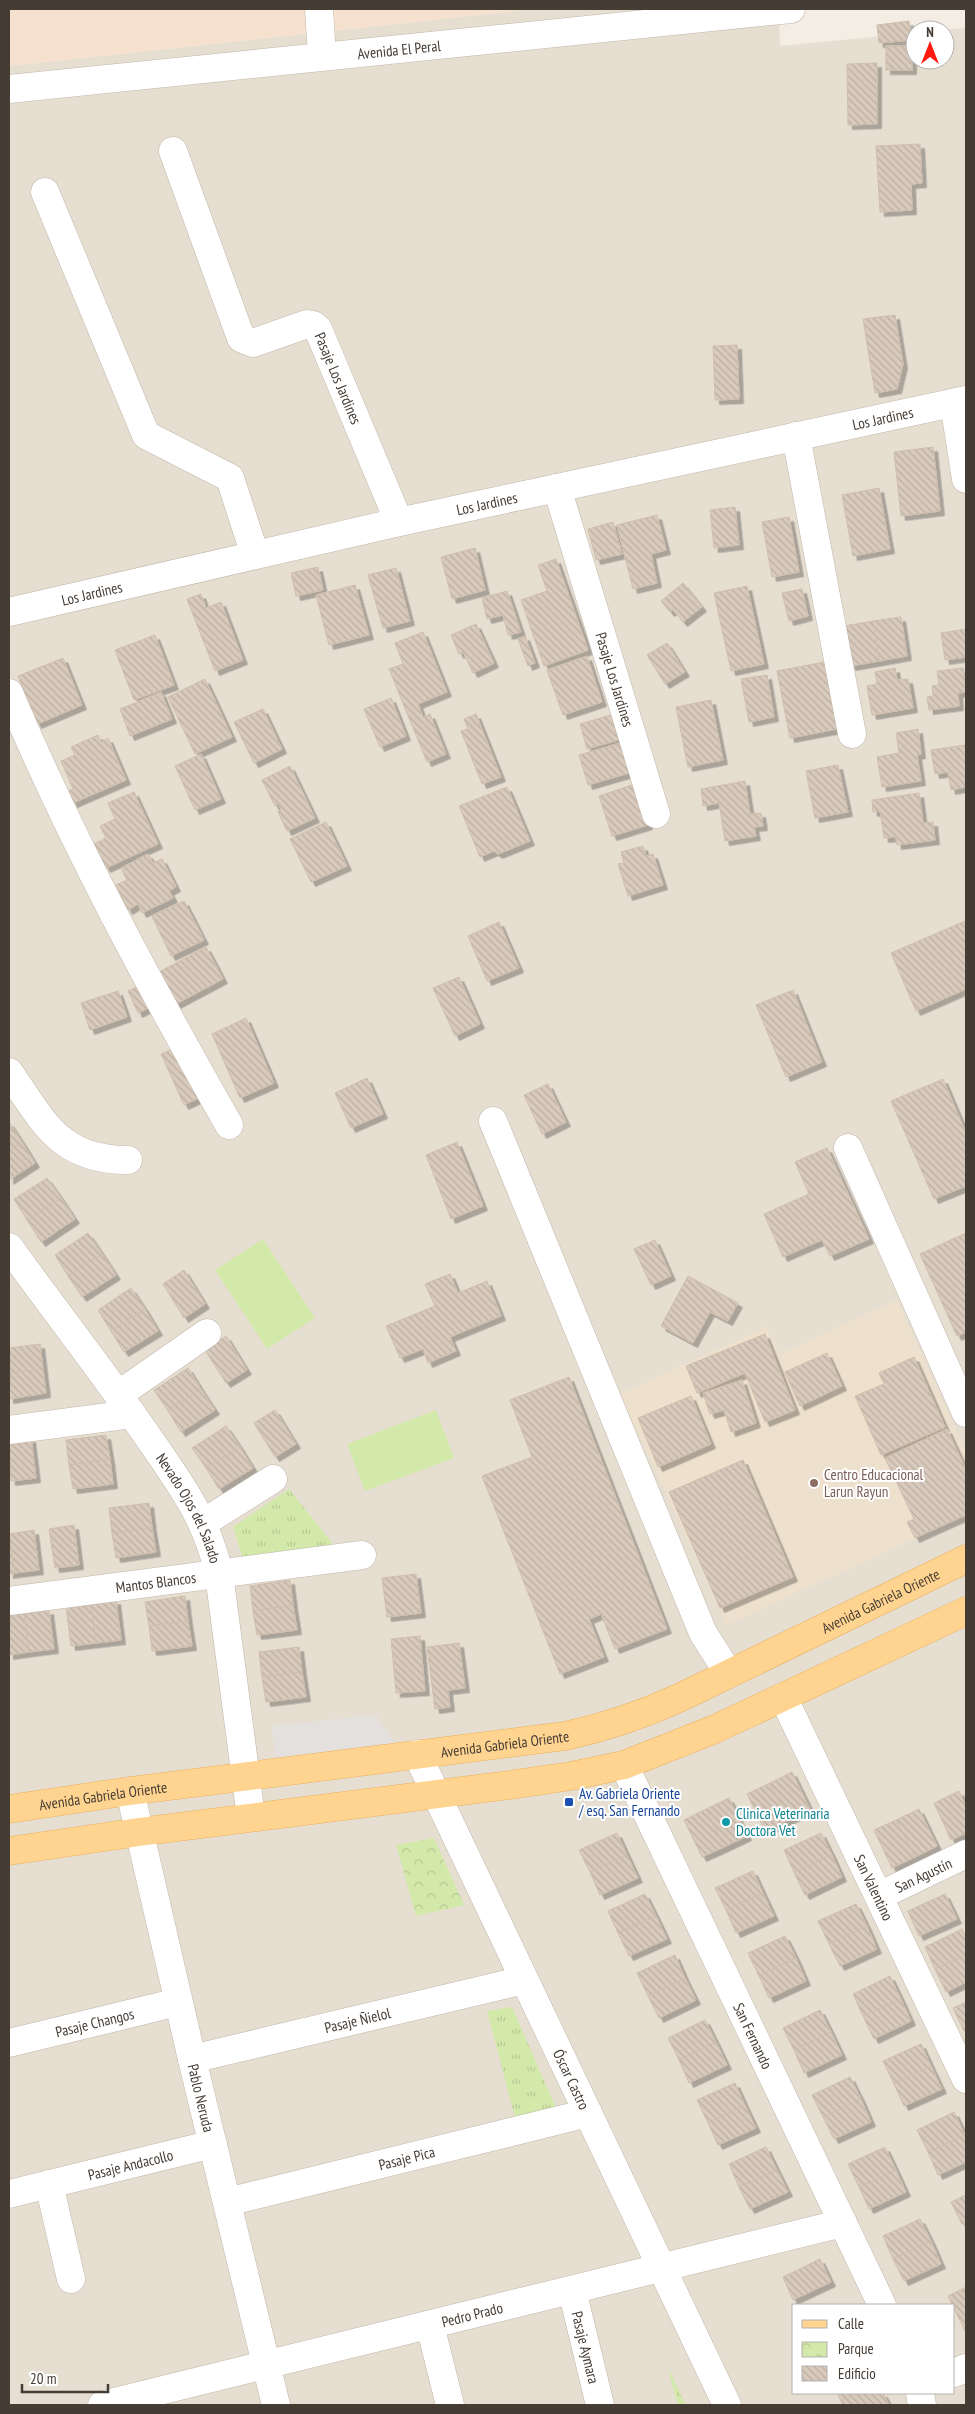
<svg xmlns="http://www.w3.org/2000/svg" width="975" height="2414" font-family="'PT Sans Narrow',sans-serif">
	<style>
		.residential { fill: #e7ded2; fill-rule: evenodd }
		.commercial { fill: #f6e1ce }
		.education { fill: #ede0cd }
		.grass { fill: url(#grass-tufts) }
		.park { fill: url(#park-crowns) }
		.pitch { fill: #d3e9aa }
		.parking { fill: #e3e0dd }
		.building { fill: url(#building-back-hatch); stroke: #d0beac; filter: url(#shadow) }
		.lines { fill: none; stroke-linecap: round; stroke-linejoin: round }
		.minor-casing { stroke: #c1b6a9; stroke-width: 29 }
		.major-casing { stroke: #e8b05d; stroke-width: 29 }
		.minor { stroke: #fff; stroke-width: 28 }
		.major { stroke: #ffd491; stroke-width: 28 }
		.education-dot { fill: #8d6e63; stroke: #fff; stroke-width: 2 }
		.transit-dot { fill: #1a4fb4; stroke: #fff; stroke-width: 2 }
		.culture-dot { fill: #0f9aa8; stroke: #fff; stroke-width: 2 }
		.labels { text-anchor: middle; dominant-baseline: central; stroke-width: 4; stroke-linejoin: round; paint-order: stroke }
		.street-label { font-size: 15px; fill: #453c34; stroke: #fff }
		.education-label { font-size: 15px; fill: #785e54; stroke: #fff; text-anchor: start }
		.transit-label { font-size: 15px; fill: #164399; stroke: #fff; text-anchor: start }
		.culture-label { font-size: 15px; fill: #0d838f; stroke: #fff; text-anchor: start }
	</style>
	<defs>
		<pattern id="grass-tufts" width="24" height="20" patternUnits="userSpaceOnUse" patternTransform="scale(1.25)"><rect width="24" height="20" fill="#d3e9aa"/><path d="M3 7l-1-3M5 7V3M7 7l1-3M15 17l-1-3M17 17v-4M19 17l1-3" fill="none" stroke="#b6c993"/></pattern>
		<pattern id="park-crowns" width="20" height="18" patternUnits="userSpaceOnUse" patternTransform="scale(1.25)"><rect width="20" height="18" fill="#d3e9aa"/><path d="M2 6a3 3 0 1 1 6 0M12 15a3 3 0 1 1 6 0" fill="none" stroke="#b6c993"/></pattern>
		<pattern id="building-back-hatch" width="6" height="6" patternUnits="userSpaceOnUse" patternTransform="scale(1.25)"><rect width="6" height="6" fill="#d8cabc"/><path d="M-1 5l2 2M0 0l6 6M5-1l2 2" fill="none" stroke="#bbaea2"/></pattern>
		<filter id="shadow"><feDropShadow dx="4.5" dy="4.5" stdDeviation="0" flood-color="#0004"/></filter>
	</defs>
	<rect width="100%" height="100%" fill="#f3ede4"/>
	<!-- residential -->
	<path class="residential" d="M534 9H779L780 46 915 33V60H945V30H942L966 28V2405H9V66ZM794 2305H954V2393H794Z"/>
	<!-- commercial -->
	<polygon class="commercial" points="9,9 534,9 9,66"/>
	<!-- education -->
	<polygon class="education" points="897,1300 966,1452 966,1515 727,1625 620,1394 766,1327 780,1354"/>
	<!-- grass -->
	<g class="grass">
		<polygon points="289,1489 337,1549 244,1562 233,1527"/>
		<polygon points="512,2007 556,2108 516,2121 487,2011"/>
		<polygon points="667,2366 686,2405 678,2405"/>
	</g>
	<!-- park -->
	<polygon class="park" points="434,1838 464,1905 416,1916 396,1845"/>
	<!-- pitch -->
	<g class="pitch">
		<polygon points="263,1239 315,1318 267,1349 215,1270"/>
		<polygon points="436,1410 454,1458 365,1491 347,1444"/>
	</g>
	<!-- parking -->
	<polygon class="parking" points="376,1715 398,1748 275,1763 272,1726"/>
	<!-- building -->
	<g class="building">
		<polygon points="909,21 911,40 879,43 877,25"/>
		<rect x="886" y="46" width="26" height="24"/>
		<polygon points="877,63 877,124 848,125 847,64"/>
		<polygon points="920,144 922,183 911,184 912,210 880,212 876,146"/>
		<polygon points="895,315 903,364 897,389 875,393 863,319"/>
		<polygon points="737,345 739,399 715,400 713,346"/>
		<polygon points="933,447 940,511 901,516 894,452"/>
		<polygon points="879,488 890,549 853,556 842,495"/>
		<polygon points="735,507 739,545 714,548 710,510"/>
		<polygon points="657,515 666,550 651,554 657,583 633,589 617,525"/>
		<polygon points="789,517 799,572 772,577 762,522"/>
		<polygon points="613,522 622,554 596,560 588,529"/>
		<polygon points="475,548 485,590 452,599 441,557"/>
		<polygon points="556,559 588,650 544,666 521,600 547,591 538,565"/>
		<polygon points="318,567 323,590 296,596 291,573"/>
		<polygon points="396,568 410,621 383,628 368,575"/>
		<polygon points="683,583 702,607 683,622 673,610 670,612 661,601"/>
		<polygon points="355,585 369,635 329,645 316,595"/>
		<polygon points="747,586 764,664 731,671 714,593"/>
		<polygon points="802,589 808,616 789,621 782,593"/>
		<polygon points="507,591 521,632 508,635 503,615 487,619 482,598"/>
		<polygon points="201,594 206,608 221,602 243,660 215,671 187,599"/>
		<polygon points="901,617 907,656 879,661 873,621"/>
		<polygon points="873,621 879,661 851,666 844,626"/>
		<polygon points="476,624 494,663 473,673 463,652 459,654 451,635"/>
		<polygon points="966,629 966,657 945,660 941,633"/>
		<polygon points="423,632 447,692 418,704 423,717 430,714 446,754 427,762 389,669 403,664 395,643"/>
		<polygon points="155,635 174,685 134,700 115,650"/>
		<polygon points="525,636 535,663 528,666 518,639"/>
		<polygon points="667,643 685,672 665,684 647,655"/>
		<polygon points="587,656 602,702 563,715 547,670"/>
		<polygon points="63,658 82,705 37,724 18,676"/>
		<polygon points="824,662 837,729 790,738 777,671"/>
		<polygon points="895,668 897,680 908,679 913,708 872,715 867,686 877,684 875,672"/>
		<polygon points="963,668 966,692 958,693 959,706 929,710 927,697 933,696 932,686 939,685 937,671"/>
		<polygon points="767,675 774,717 749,722 741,679"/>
		<polygon points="205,679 232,737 195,754 168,697"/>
		<polygon points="161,692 172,719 130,736 120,709"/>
		<polygon points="391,698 406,736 380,747 364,709"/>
		<polygon points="711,700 723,760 688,767 676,707"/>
		<polygon points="263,709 282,749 254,763 234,722"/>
		<polygon points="476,714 501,777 482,784 461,731 468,729 464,719"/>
		<polygon points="611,715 618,740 587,749 580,724"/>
		<polygon points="918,729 921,754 917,755 921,781 882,787 877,757 899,753 896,733"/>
		<polygon points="98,735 101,742 108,738 126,780 73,803 68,791 73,789 61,761 75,755 71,747"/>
		<polygon points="620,743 629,773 588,785 579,755"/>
		<polygon points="965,745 966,787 951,790 948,772 935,774 931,750"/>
		<polygon points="201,754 221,799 195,810 175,766"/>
		<polygon points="838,765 848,812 815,818 806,771"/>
		<polygon points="290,766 315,818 287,831 278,812 281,810 279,804 275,806 262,780"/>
		<polygon points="745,781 750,814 761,813 763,826 754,827 756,836 725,841 719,803 703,806 701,789"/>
		<polygon points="635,784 648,825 612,836 599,796"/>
		<polygon points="507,787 530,841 498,854 494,851 480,857 459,806"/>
		<polygon points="134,792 158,844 106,868 94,844 106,838 100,826 115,819 108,803"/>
		<polygon points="919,793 923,823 933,822 935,840 897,845 896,837 884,838 880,811 873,812 872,800"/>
		<polygon points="326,822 347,866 311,882 290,839"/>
		<polygon points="643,846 646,856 653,854 663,885 628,896 618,864 624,863 621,852"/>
		<polygon points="148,854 153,863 162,859 176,887 169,891 173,898 142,913 138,904 128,910 116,885 127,880 121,868"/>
		<polygon points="184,901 204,940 171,956 152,916"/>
		<polygon points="965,921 966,989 916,1011 891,953"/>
		<polygon points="499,922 519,968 487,981 468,936"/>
		<polygon points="206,947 223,979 176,1004 159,972"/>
		<polygon points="459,977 480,1024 455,1036 433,988"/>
		<polygon points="141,985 150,1007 138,1013 128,991"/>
		<polygon points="793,990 822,1062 786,1077 756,1005"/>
		<polygon points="118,991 127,1017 90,1030 81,1003"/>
		<polygon points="246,1018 274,1083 240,1098 212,1034"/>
		<polygon points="178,1047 201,1097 184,1105 161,1054"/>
		<polygon points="367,1078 383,1114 351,1128 335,1093"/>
		<polygon points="943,1079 966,1133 966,1186 934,1199 891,1101"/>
		<polygon points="548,1084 566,1122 542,1134 524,1095"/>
		<polygon points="9,1122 22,1142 9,1151"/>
		<polygon points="22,1142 35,1163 9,1180 9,1151"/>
		<polygon points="457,1142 483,1206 451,1219 426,1155"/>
		<polygon points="827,1148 869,1239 830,1256 822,1240 783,1257 764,1214 809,1194 795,1162"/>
		<polygon points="47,1178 61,1198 27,1220 14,1199"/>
		<polygon points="61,1198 75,1219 41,1242 27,1220"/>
		<polygon points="88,1233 102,1254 68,1276 55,1255"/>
		<polygon points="966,1233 966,1332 957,1336 920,1254"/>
		<polygon points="655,1240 671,1276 651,1285 634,1249"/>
		<polygon points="102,1254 116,1275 82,1297 68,1276"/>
		<polygon points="184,1270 205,1304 184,1318 163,1284"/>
		<polygon points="450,1274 458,1293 487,1281 501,1316 450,1337 456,1351 428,1363 423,1349 400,1358 386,1326 435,1306 425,1284"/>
		<polygon points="688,1276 738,1303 728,1321 710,1312 693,1343 661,1326"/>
		<polygon points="131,1288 145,1309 111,1331 98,1310"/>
		<polygon points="145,1309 158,1331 124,1352 111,1331"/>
		<polygon points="765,1334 795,1410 765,1422 745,1373 697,1393 686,1366"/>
		<polygon points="226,1336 247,1370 226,1383 205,1350"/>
		<polygon points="40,1344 43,1369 9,1373 9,1348"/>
		<polygon points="827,1353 842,1386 800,1406 785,1372"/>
		<polygon points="914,1357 945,1427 881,1455 855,1396 884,1384 879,1373"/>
		<polygon points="188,1368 201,1389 168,1411 154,1390"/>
		<polygon points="43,1369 46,1393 9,1399 9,1373"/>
		<polygon points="569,1377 667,1629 615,1649 601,1614 589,1619 604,1657 560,1674 482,1476 532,1457 510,1400"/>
		<polygon points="742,1380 756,1423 731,1432 724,1410 710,1414 703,1393"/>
		<polygon points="201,1389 215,1410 181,1432 168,1411"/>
		<polygon points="691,1396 711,1444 658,1467 638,1418"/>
		<polygon points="275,1410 296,1444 275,1457 254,1423"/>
		<polygon points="226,1426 240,1447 206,1468 192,1448"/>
		<polygon points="947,1429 966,1470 966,1515 915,1538 907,1522 914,1519 885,1458"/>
		<polygon points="106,1435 110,1459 69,1465 66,1440"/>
		<polygon points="31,1438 36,1478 11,1481 9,1441"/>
		<polygon points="240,1447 253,1468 219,1489 206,1468"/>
		<polygon points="110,1459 113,1484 73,1489 69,1465"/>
		<polygon points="743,1460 793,1577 720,1608 669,1492"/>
		<polygon points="149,1503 152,1528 112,1533 109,1508"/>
		<polygon points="74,1525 79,1565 55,1568 49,1529"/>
		<polygon points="152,1528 156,1552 116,1558 112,1533"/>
		<polygon points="34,1530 39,1570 15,1573 9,1534"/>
		<polygon points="9,1534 15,1573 9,1574"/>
		<polygon points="416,1574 421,1613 387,1617 382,1578"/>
		<polygon points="290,1580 293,1605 253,1611 250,1586"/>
		<polygon points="185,1596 188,1621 149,1626 145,1602"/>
		<polygon points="116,1600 121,1640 96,1643 91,1603"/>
		<polygon points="91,1603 96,1643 71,1646 66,1606"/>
		<polygon points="293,1605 297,1630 257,1635 253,1611"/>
		<polygon points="49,1610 54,1649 29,1652 24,1613"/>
		<polygon points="24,1613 29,1652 9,1655 9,1615"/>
		<polygon points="188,1621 192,1646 152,1651 149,1626"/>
		<polygon points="420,1636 425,1691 396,1693 391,1639"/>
		<polygon points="459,1643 465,1688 448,1690 450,1707 435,1709 427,1647"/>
		<polygon points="299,1647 302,1672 262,1677 259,1652"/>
		<polygon points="302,1672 306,1697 266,1702 262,1677"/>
		<polygon points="792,1772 810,1809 788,1820 770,1783"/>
		<polygon points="770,1783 788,1820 765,1831 747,1794"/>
		<polygon points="959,1791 966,1806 966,1833 951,1840 934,1803"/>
		<polygon points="729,1798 747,1836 724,1847 706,1809"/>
		<polygon points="706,1809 724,1847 702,1857 684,1820"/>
		<polygon points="919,1809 937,1846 915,1857 896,1820"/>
		<polygon points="896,1820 915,1857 892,1868 874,1830"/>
		<polygon points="617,1833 627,1855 590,1872 579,1850"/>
		<polygon points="821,1833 832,1855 794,1872 784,1850"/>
		<polygon points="627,1855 638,1878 600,1895 590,1872"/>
		<polygon points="832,1855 842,1877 805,1895 794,1872"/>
		<polygon points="753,1871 763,1893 726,1910 715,1888"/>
		<polygon points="763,1893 774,1916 736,1933 726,1910"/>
		<polygon points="645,1894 656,1916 618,1933 608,1911"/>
		<polygon points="945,1894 957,1919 919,1936 908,1911"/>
		<polygon points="856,1904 867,1926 829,1944 818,1921"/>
		<polygon points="656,1916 667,1939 629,1956 618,1933"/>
		<polygon points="867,1926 877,1949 840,1966 829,1944"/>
		<polygon points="962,1929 966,1938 966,1955 935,1969 925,1947"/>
		<polygon points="785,1936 796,1958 759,1976 748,1953"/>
		<polygon points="675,1955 685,1978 648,1996 637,1973"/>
		<polygon points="966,1955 966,1982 946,1992 935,1969"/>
		<polygon points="796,1958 806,1981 769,1998 759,1976"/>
		<polygon points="890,1976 901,1999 863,2016 853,1994"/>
		<polygon points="685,1978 696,2000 659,2018 648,1996"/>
		<polygon points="901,1999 911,2021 874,2039 863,2016"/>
		<polygon points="966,2002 966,2030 964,2031 953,2008"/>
		<polygon points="820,2010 831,2032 794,2050 783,2028"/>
		<polygon points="705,2020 716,2042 679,2060 668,2038"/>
		<polygon points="831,2032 842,2055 804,2073 794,2050"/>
		<polygon points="716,2042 727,2065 689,2083 679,2060"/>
		<polygon points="921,2044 931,2066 894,2084 883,2061"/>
		<polygon points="931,2066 942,2089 904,2106 894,2084"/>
		<polygon points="850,2077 861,2099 823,2117 812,2095"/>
		<polygon points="735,2083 745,2105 708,2123 697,2100"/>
		<polygon points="861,2099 871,2122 834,2139 823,2117"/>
		<polygon points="745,2105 756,2128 718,2145 708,2123"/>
		<polygon points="954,2112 965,2135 928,2152 917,2130"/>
		<polygon points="965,2135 966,2162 938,2175 928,2152"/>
		<polygon points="766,2147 777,2170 739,2187 729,2164"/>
		<polygon points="885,2147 896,2170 859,2187 848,2164"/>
		<polygon points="777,2170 788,2192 750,2209 739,2187"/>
		<polygon points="896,2170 906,2192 869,2209 859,2187"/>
		<polygon points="966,2195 966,2222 962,2224 951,2202"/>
		<polygon points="920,2219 931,2241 893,2259 883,2236"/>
		<polygon points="931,2241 941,2264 904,2281 893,2259"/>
		<polygon points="820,2259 831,2282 793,2300 783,2277"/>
		<polygon points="966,2287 966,2333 948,2296"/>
		<polygon points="837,2393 859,2393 841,2401"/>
		<polygon points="859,2393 883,2393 889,2405 843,2405 841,2401"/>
	</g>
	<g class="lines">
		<!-- minor casing -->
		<g class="minor-casing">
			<g id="minor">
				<polyline points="319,9 322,56"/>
				<path id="s1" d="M9 89 791 9"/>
				<path id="s2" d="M173 151 241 338 253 343 307 324 313 325 318 329 399 522"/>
				<polyline points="45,192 146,435 230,478 255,555"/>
				<polyline points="954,403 966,479"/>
				<polyline points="796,436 852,734"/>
				<path id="s3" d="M557 488 656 814"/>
				<path id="s4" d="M9 612 399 522 966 400"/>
				<path d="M9 693C72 842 149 984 229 1125"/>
				<path d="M9 1072C44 1122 59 1160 128 1160"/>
				<polyline points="493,1121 703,1633 729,1674"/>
				<polyline points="848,1148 966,1413"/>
				<path id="s5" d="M9 1247C53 1308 100 1368 144 1431 176 1478 207 1517 219 1574L251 1817"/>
				<polyline points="118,1395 207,1333"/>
				<polyline points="9,1430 132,1414"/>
				<polyline points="203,1523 273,1479"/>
				<path id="s6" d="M9 1601 362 1555"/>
				<path id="s7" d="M783 1697 966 2079"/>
				<path id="s8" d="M417 1754 727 2405"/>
				<path id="s9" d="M624 1765 882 2305"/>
				<path id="s10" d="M130 1791 192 2059 276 2405"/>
				<path id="s11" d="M879 1896 966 1854"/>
				<path id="s12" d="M9 2043 178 2002"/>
				<path id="s13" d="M192 2059 524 1980"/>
				<polyline points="49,2184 71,2279"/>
				<path id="s14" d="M9 2194 213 2144"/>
				<path id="s15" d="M227 2202 588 2113"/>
				<path id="s16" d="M572 2290 600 2405"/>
				<polyline points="430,2325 450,2405"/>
				<polyline points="954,2373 966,2368"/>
				<polyline points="920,2393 922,2405"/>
				<path id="s17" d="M102 2405 843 2223"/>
			</g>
		</g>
		<!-- major casing -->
		<g class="major-casing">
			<g id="major">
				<path id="s18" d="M9 1809 130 1791 565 1736C606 1727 642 1715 679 1698L966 1559"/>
				<polyline points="9,1851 139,1832 516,1784 571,1776 624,1765 715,1729 966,1611"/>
			</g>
		</g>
		<!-- minor -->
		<use href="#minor" class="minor"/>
		<!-- major -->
		<use href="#major" class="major"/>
	</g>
	<!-- markers -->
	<circle class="education-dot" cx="814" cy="1483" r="5"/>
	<rect class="transit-dot" x="564" y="1797" width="10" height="10" rx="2.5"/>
	<circle class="culture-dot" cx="726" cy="1822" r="5"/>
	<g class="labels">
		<!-- street labels -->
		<g class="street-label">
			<text stroke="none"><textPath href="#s1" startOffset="392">Avenida El Peral</textPath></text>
			<text stroke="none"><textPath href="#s2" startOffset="335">Pasaje Los Jardines</textPath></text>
			<text stroke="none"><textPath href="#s4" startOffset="895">Los Jardines</textPath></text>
			<text stroke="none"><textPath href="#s4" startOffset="490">Los Jardines</textPath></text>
			<text stroke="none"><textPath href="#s4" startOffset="85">Los Jardines</textPath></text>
			<text stroke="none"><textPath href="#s3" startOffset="200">Pasaje Los Jardines</textPath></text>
			<text stroke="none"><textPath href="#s5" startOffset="318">Nevado Ojos del Salado</textPath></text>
			<text stroke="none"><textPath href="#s6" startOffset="148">Mantos Blancos</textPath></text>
			<text stroke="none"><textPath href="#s18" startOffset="905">Avenida Gabriela Oriente</textPath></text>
			<text stroke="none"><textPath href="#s18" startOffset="500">Avenida Gabriela Oriente</textPath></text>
			<text stroke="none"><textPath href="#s18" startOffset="95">Avenida Gabriela Oriente</textPath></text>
			<text stroke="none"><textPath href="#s11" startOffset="49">San Agustín</textPath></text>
			<text stroke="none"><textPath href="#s7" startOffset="211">San Valentino</textPath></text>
			<text stroke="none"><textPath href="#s13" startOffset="170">Pasaje Ñielol</textPath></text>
			<text stroke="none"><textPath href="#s12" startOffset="88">Pasaje Changos</textPath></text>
			<text stroke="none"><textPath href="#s9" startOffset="300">San Fernando</textPath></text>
			<text stroke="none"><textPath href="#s8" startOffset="360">Óscar Castro</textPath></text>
			<text stroke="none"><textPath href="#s10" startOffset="315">Pablo Neruda</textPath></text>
			<text stroke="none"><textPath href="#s15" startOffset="185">Pasaje Pica</textPath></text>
			<text stroke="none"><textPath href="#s14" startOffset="125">Pasaje Andacollo</textPath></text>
			<text stroke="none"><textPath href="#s17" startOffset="381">Pedro Prado</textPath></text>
			<text stroke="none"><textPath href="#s16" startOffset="59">Pasaje Aymara</textPath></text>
		</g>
		<!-- education labels -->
		<g class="education-label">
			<text x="824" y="1474">Centro Educacional<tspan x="824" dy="17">Larun Rayun</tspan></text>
		</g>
		<!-- transit labels -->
		<g class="transit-label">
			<text x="579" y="1793">Av. Gabriela Oriente<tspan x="579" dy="17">/ esq. San Fernando</tspan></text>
		</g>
		<!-- culture labels -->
		<g class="culture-label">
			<text x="736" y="1813">Clinica Veterinaria<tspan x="736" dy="17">Doctora Vet</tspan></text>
		</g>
	</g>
	<!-- border -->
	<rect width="975" height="2414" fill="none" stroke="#453c34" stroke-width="20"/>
	<!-- legend -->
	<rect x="792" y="2304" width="162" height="90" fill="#ffffff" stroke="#b5b1ae"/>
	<rect x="802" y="2320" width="25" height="8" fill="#ffd491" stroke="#b5b1ae"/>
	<text x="838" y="2329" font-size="15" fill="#453c34">Calle</text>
	<rect x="802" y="2342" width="25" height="15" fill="url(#park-crowns)" stroke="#b5b1ae"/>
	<text x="838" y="2354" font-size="15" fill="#453c34">Parque</text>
	<rect x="802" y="2366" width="25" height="15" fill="url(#building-back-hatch)" stroke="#b5b1ae"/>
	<text x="838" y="2379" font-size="15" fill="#453c34">Edificio</text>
	<!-- north arrow -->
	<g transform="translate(930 45)"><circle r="24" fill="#ffffff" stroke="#b5b1ae"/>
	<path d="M0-4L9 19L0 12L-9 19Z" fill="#ff1a0f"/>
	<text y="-8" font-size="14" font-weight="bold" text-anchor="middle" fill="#453c34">N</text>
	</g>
	<!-- scale -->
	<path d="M22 2384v8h86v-8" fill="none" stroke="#453c34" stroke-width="2.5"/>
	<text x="30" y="2384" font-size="15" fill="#453c34" stroke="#ffffff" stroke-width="4" paint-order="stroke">20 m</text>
</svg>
